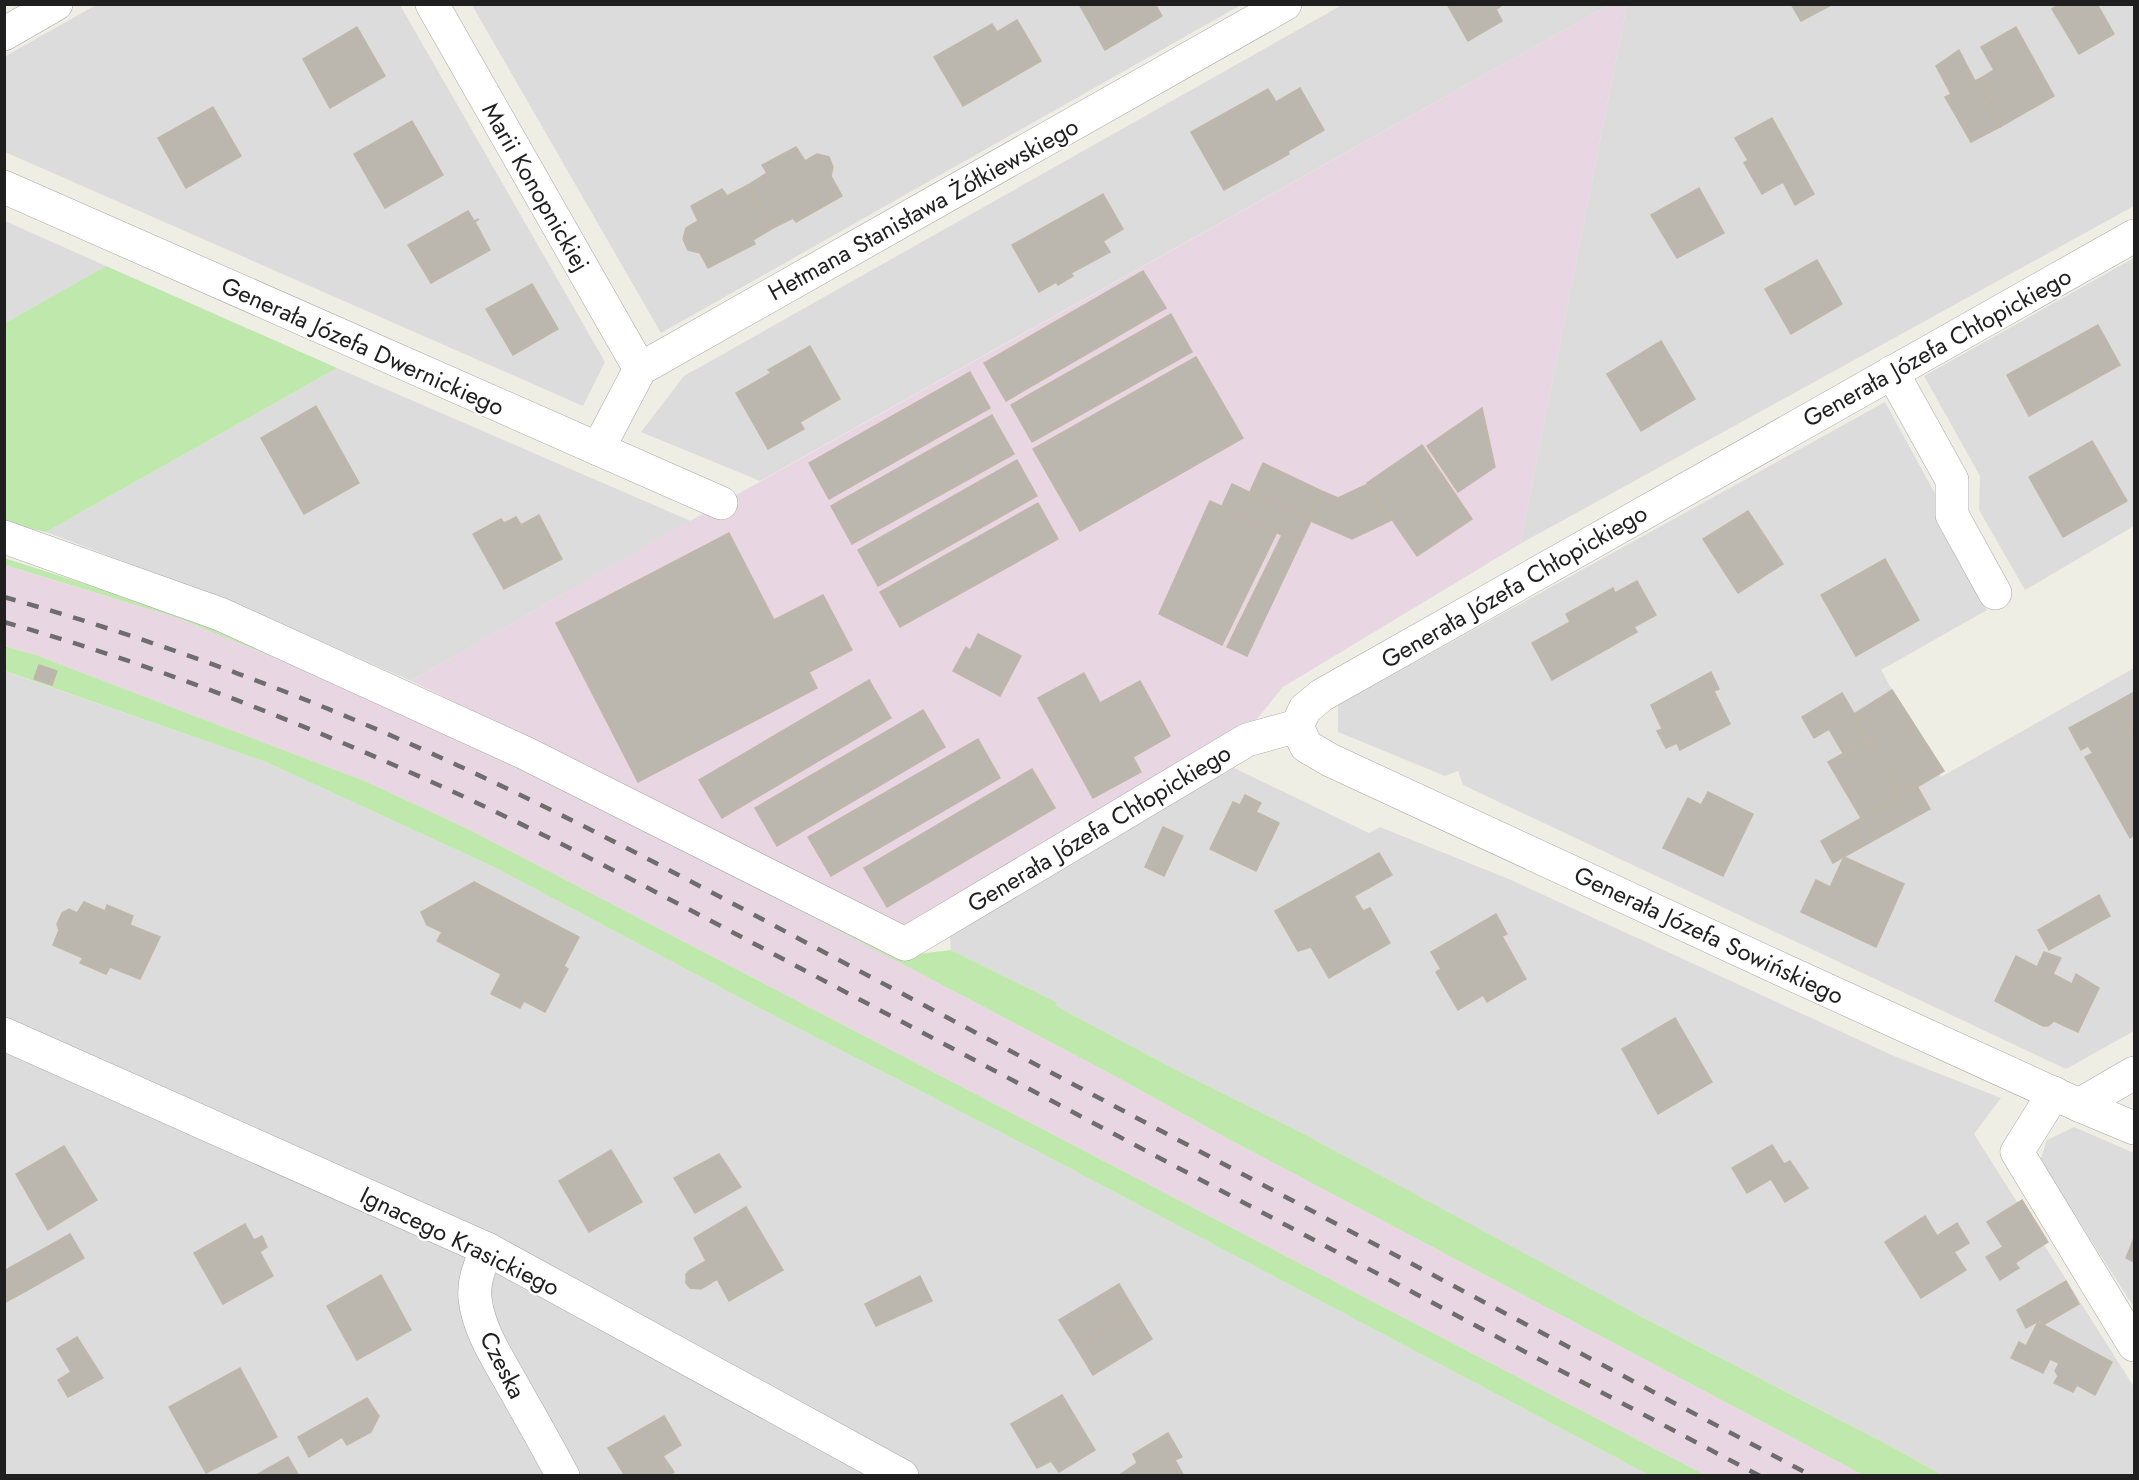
<svg xmlns="http://www.w3.org/2000/svg" width="2139" height="1480" font-family="Jost,sans-serif">
	<style>
		.residential { fill: #dddcdc }
		.industrial { fill: #e8d7e2 }
		.grass { fill: #bee8ac }
		.building { fill: #bcb7ae; stroke: #c1b7a8; stroke-width: 1.5 }
		.lines { fill: none; stroke-linecap: round; stroke-linejoin: round }
		.minor-casing { stroke: #a6a6a6; stroke-width: 34 }
		.minor { stroke: #fff; stroke-width: 33 }
		.rail { stroke: #6d6d6d; stroke-width: 4.5; stroke-dasharray: 12 12; stroke-linecap: butt }
		.labels { text-anchor: middle; dominant-baseline: central; stroke-width: 4.5; stroke-linejoin: round; paint-order: stroke }
		.street-label { font-size: 24px; fill: #1f1f1f; stroke: #fff }
	</style>
	<rect width="100%" height="100%" fill="#efeee5"/>
	<!-- residential -->
	<g class="residential">
		<polygon points="96,5 400,5 605,362 583,406 5,152 4,57"/>
		<polygon points="472,5 1241,5 661,333"/>
		<polygon points="1342,5 1609,5 760,481 641,432 684,376"/>
		<polygon points="1627,5 2134,5 2134,206 1520,544"/>
		<polygon points="5,221 106,266 5,323"/>
		<polygon points="2134,258 2134,526 2025,590 1979,510 1980,476 1924,376"/>
		<polygon points="337,368 515,445 691,521 411,681 236,604 46,532"/>
		<polygon points="1885,402 1939,501 1940,529 1987,610 1881,670 1941,777 2134,668 2134,1031 2066,1069 1463,785 1458,771 1445,776 1338,732 1338,705"/>
		<polygon points="4,671 266,762 496,868 784,1021 1039,1152 1649,1475 5,1475"/>
		<polygon points="1234,768 1369,833 1380,827 1511,880 1894,1056 2001,1098 1974,1134 2134,1387 2134,1475 1942,1475 1894,1448 1577,1283 1304,1134 1180,1072 1056,1006 1056,1002 951,950 949,925"/>
		<polygon points="2074,1127 2134,1153 2134,1307 2040,1161 2047,1140"/>
	</g>
	<!-- industrial -->
	<g class="industrial">
		<polygon points="1609,5 1627,5 1520,544 1283,687 1243,736 909,933 639,792 411,681 697,517"/>
		<polygon points="4,565 178,618 293,665 398,708 610,810 1111,1074 1234,1142 1863,1475 1705,1475 470,830 367,782 36,655 5,646"/>
	</g>
	<!-- grass -->
	<g class="grass">
		<polygon points="106,266 337,368 46,532 5,523 5,323"/>
		<polygon points="4,558 179,614 398,702 901,956 951,950 1056,1002 1056,1006 1180,1072 1304,1134 1642,1317 1894,1448 1942,1475 1863,1475 1234,1142 1111,1074 610,810 504,757 293,665 178,618 5,565"/>
		<polygon points="4,646 36,655 367,782 470,830 1705,1475 1649,1475 1039,1152 784,1021 496,868 266,762 5,671"/>
	</g>
	<!-- building -->
	<g class="building">
		<polygon points="1079,4 1155,4 1162,16 1105,50"/>
		<polygon points="1447,4 1504,4 1496,9 1502,21 1468,41"/>
		<polygon points="1791,4 1833,4 1801,21"/>
		<polygon points="2059,4 2097,4 2114,34 2079,54 2052,9"/>
		<polygon points="1017,20 1041,61 963,106 934,57 992,24 997,32"/>
		<polygon points="357,27 385,76 330,108 303,59"/>
		<polygon points="2016,27 2054,96 2000,127 1985,102 1992,97 1981,78 1994,70 1981,47"/>
		<polygon points="1959,50 1975,81 1981,78 1992,97 1985,102 2000,127 1971,142 1945,97 1951,94 1936,66"/>
		<polygon points="1300,88 1324,130 1288,151 1289,154 1224,190 1191,132 1268,89 1276,102"/>
		<polygon points="213,107 241,156 186,188 158,138"/>
		<polygon points="1772,118 1814,194 1795,205 1783,182 1762,194 1744,163 1748,160 1735,138"/>
		<polygon points="412,121 443,175 385,208 354,154"/>
		<polygon points="796,147 805,161 817,154 829,157 833,167 831,176 842,196 796,222 793,218 773,228 748,185 767,173 762,165"/>
		<polygon points="748,185 773,228 753,240 755,244 708,268 700,253 688,250 683,239 686,228 698,221 691,206 722,189 727,196"/>
		<polygon points="1699,188 1724,233 1677,258 1651,215"/>
		<polygon points="1103,194 1123,229 1103,241 1110,252 1071,273 1073,276 1058,285 1056,282 1039,292 1012,245"/>
		<polygon points="468,211 474,221 479,219 475,222 490,250 431,283 408,245"/>
		<polygon points="1817,260 1842,304 1791,334 1765,289"/>
		<polygon points="1143,271 1166,308 1006,401 984,363"/>
		<polygon points="532,284 558,329 513,355 486,309"/>
		<polygon points="1171,314 1192,352 1032,442 1011,405"/>
		<polygon points="2098,325 2120,365 2029,416 2007,375"/>
		<polygon points="1661,341 1695,399 1641,431 1607,374"/>
		<polygon points="810,346 840,399 800,422 804,429 768,449 736,393 771,373 768,370"/>
		<polygon points="1196,357 1243,438 1080,531 1033,449"/>
		<polygon points="970,372 990,408 829,499 809,463"/>
		<polygon points="316,406 359,483 304,514 261,438"/>
		<polygon points="1482,408 1495,467 1458,492 1427,446"/>
		<polygon points="992,415 1014,454 852,544 831,506"/>
		<polygon points="2092,441 2127,501 2063,537 2029,477"/>
		<polygon points="1422,445 1472,519 1417,556 1367,483"/>
		<polygon points="1017,460 1037,496 878,586 858,550"/>
		<polygon points="1263,463 1324,492 1311,521 1250,492"/>
		<polygon points="1232,484 1311,521 1300,544 1222,506"/>
		<polygon points="1368,484 1392,520 1352,539 1311,521 1324,492 1338,498"/>
		<polygon points="1210,501 1277,532 1222,645 1159,614"/>
		<polygon points="1038,503 1058,539 900,627 880,592"/>
		<polygon points="1748,511 1783,564 1738,593 1703,539"/>
		<polygon points="539,515 562,559 504,589 473,534 501,519 504,523 516,517 521,525"/>
		<polygon points="729,533 774,620 823,595 852,650 809,672 817,688 638,782 556,623"/>
		<polygon points="1282,535 1300,544 1247,656 1227,647"/>
		<polygon points="1885,559 1919,620 1856,656 1821,595"/>
		<polygon points="1637,581 1656,615 1634,627 1637,632 1552,680 1532,643 1570,622 1566,614 1613,588 1615,593"/>
		<polygon points="978,634 1021,656 1000,696 953,671 966,647 970,650"/>
		<polygon points="39,665 57,671 52,685 34,679"/>
		<polygon points="1711,672 1719,689 1714,691 1730,724 1680,750 1677,743 1666,748 1657,731 1662,729 1651,705"/>
		<polygon points="1084,673 1100,703 1140,681 1170,736 1133,757 1141,772 1093,798 1038,698"/>
		<polygon points="869,680 891,718 722,818 699,780"/>
		<polygon points="1892,690 1944,771 1902,796 1854,714"/>
		<polygon points="2134,692 2134,743 2113,704"/>
		<polygon points="1842,693 1869,739 1843,753 1829,729 1814,738 1802,717"/>
		<polygon points="2113,704 2134,743 2134,835 2130,838 2085,757 2093,753 2088,746 2081,750 2069,728"/>
		<polygon points="923,710 945,747 777,846 755,808"/>
		<polygon points="978,739 1000,778 831,876 808,837"/>
		<polygon points="1869,739 1902,796 1861,818 1828,762"/>
		<polygon points="1032,769 1055,808 887,907 864,868"/>
		<polygon points="1917,786 1930,809 1833,863 1821,841"/>
		<polygon points="1708,792 1753,814 1723,876 1663,848 1688,798 1701,805"/>
		<polygon points="1245,795 1261,803 1256,812 1279,823 1256,871 1210,849 1233,802 1240,805"/>
		<polygon points="1163,827 1183,836 1164,876 1145,867"/>
		<polygon points="1379,853 1392,875 1354,896 1363,911 1370,908 1390,943 1329,978 1311,947 1298,951 1275,911"/>
		<polygon points="1844,857 1904,884 1876,947 1801,912 1816,880 1830,887"/>
		<polygon points="474,882 579,937 564,966 568,969 545,1012 524,1001 520,1008 491,994 501,974 437,941 442,932 427,925 421,912"/>
		<polygon points="2099,895 2110,916 2049,950 2038,930"/>
		<polygon points="84,902 105,911 107,905 133,916 130,925 160,937 140,979 110,967 106,974 80,963 83,958 53,945 59,930 57,924 62,913 69,909 77,913"/>
		<polygon points="1496,914 1507,934 1502,936 1526,979 1487,1002 1483,995 1458,1010 1436,972 1441,969 1431,952"/>
		<polygon points="2044,952 2061,958 2053,974 2072,984 2076,974 2099,988 2078,1032 2054,1021 2048,1026 2043,1026 1995,1001 2016,956 2037,967"/>
		<polygon points="1675,1018 1712,1082 1658,1114 1622,1049"/>
		<polygon points="1772,1145 1784,1164 1790,1161 1808,1188 1785,1202 1771,1179 1747,1193 1732,1168"/>
		<polygon points="64,1146 97,1200 48,1230 16,1174"/>
		<polygon points="611,1150 642,1202 589,1232 559,1181"/>
		<polygon points="719,1154 741,1187 695,1213 674,1178"/>
		<polygon points="2022,1200 2048,1242 2015,1263 2019,1268 2000,1280 1986,1257 2003,1247 1987,1222"/>
		<polygon points="746,1207 783,1270 729,1301 717,1279 701,1289 690,1288 686,1283 686,1274 690,1270 706,1261 694,1238"/>
		<polygon points="1925,1216 1937,1236 1957,1223 1969,1243 1954,1252 1966,1270 1921,1298 1885,1242"/>
		<polygon points="245,1224 254,1240 262,1236 267,1247 260,1252 273,1276 223,1304 194,1253"/>
		<polygon points="70,1234 84,1258 26,1291 11,1267"/>
		<polygon points="2134,1238 2134,1262 2126,1258"/>
		<polygon points="11,1267 26,1291 4,1303 4,1271"/>
		<polygon points="381,1275 411,1330 357,1360 327,1306"/>
		<polygon points="920,1276 932,1301 876,1326 865,1304"/>
		<polygon points="2066,1281 2079,1304 2043,1325 2040,1320 2026,1328 2017,1310"/>
		<polygon points="1119,1284 1135,1311 1076,1347 1059,1320"/>
		<polygon points="1135,1311 1152,1339 1093,1375 1076,1347"/>
		<polygon points="2038,1322 2112,1362 2095,1395 2077,1385 2073,1392 2054,1383 2058,1376 2055,1371 2059,1363 2050,1359 2043,1373 2011,1358 2019,1342 2026,1346"/>
		<polygon points="77,1337 103,1378 68,1397 58,1380 71,1372 57,1349"/>
		<polygon points="240,1368 277,1437 206,1473 169,1407"/>
		<polygon points="1062,1395 1095,1450 1059,1472 1051,1461 1037,1468 1011,1424"/>
		<polygon points="367,1398 379,1416 371,1432 347,1445 342,1437 309,1457 298,1437"/>
		<polygon points="664,1416 681,1445 663,1456 674,1472 669,1476 625,1476 608,1448"/>
		<polygon points="1168,1433 1182,1457 1175,1460 1184,1476 1118,1476 1137,1463 1133,1454"/>
		<polygon points="288,1457 299,1476 255,1476 265,1470"/>
	</g>
	<g class="lines">
		<!-- minor casing -->
		<g class="minor-casing">
			<g id="minor">
				<polyline points="432,4 640,369"/>
				<polyline points="4,34 56,4"/>
				<polyline points="4,187 721,503"/>
				<polyline points="1892,372 1952,480 1952,515 1995,593"/>
				<polyline points="598,449 640,369 1285,4"/>
				<polyline points="4,537 220,614 525,753 905,944 1247,740 1297,726 1305,709 1322,695 2134,236"/>
				<polyline points="1297,726 1306,746 1330,760 1785,971 2079,1105 2134,1128"/>
				<polyline points="4,1034 487,1249 902,1476"/>
				<polyline points="2054,1093 2017,1152 2134,1345"/>
				<polyline points="2079,1105 2134,1073"/>
				<path d="M487 1249C481 1264 473 1280 475 1298 478 1329 498 1359 513 1386 530 1416 547 1446 563 1476"/>
			</g>
		</g>
		<!-- minor -->
		<use href="#minor" class="minor"/>
		<!-- rail -->
		<g class="rail">
			<path d="M4 597C160 641 312 698 459 766 615 838 766 922 918 1002 1216 1160 1514 1318 1812 1476"/>
			<path d="M4 622C155 665 303 723 445 788 597 858 744 939 891 1016 1181 1169 1470 1323 1760 1476"/>
		</g>
	</g>
	<g class="labels">
		<!-- street labels -->
		<g class="street-label">
			<text transform="translate(536 187) rotate(60)">Marii Konopnickiej</text>
			<text transform="translate(923 209) rotate(-29)">Hetmana Stanisława Żółkiewskiego</text>
			<text transform="translate(363 346) rotate(24)">Generała Józefa Dwernickiego</text>
			<text transform="translate(1937 347) rotate(-29)">Generała Józefa Chłopickiego</text>
			<text transform="translate(1514 586) rotate(-30)">Generała Józefa Chłopickiego</text>
			<text transform="translate(1099 828) rotate(-31)">Generała Józefa Chłopickiego</text>
			<text transform="translate(1709 935) rotate(25)">Generała Józefa Sowińskiego</text>
			<text transform="translate(460 1241) rotate(26)">Ignacego Krasickiego</text>
			<text transform="translate(503 1365) rotate(63)">Czeska</text>
		</g>
	</g>
	<!-- border -->
	<rect width="2139" height="1480" fill="none" stroke="#1f1f1f" stroke-width="12"/>
</svg>
